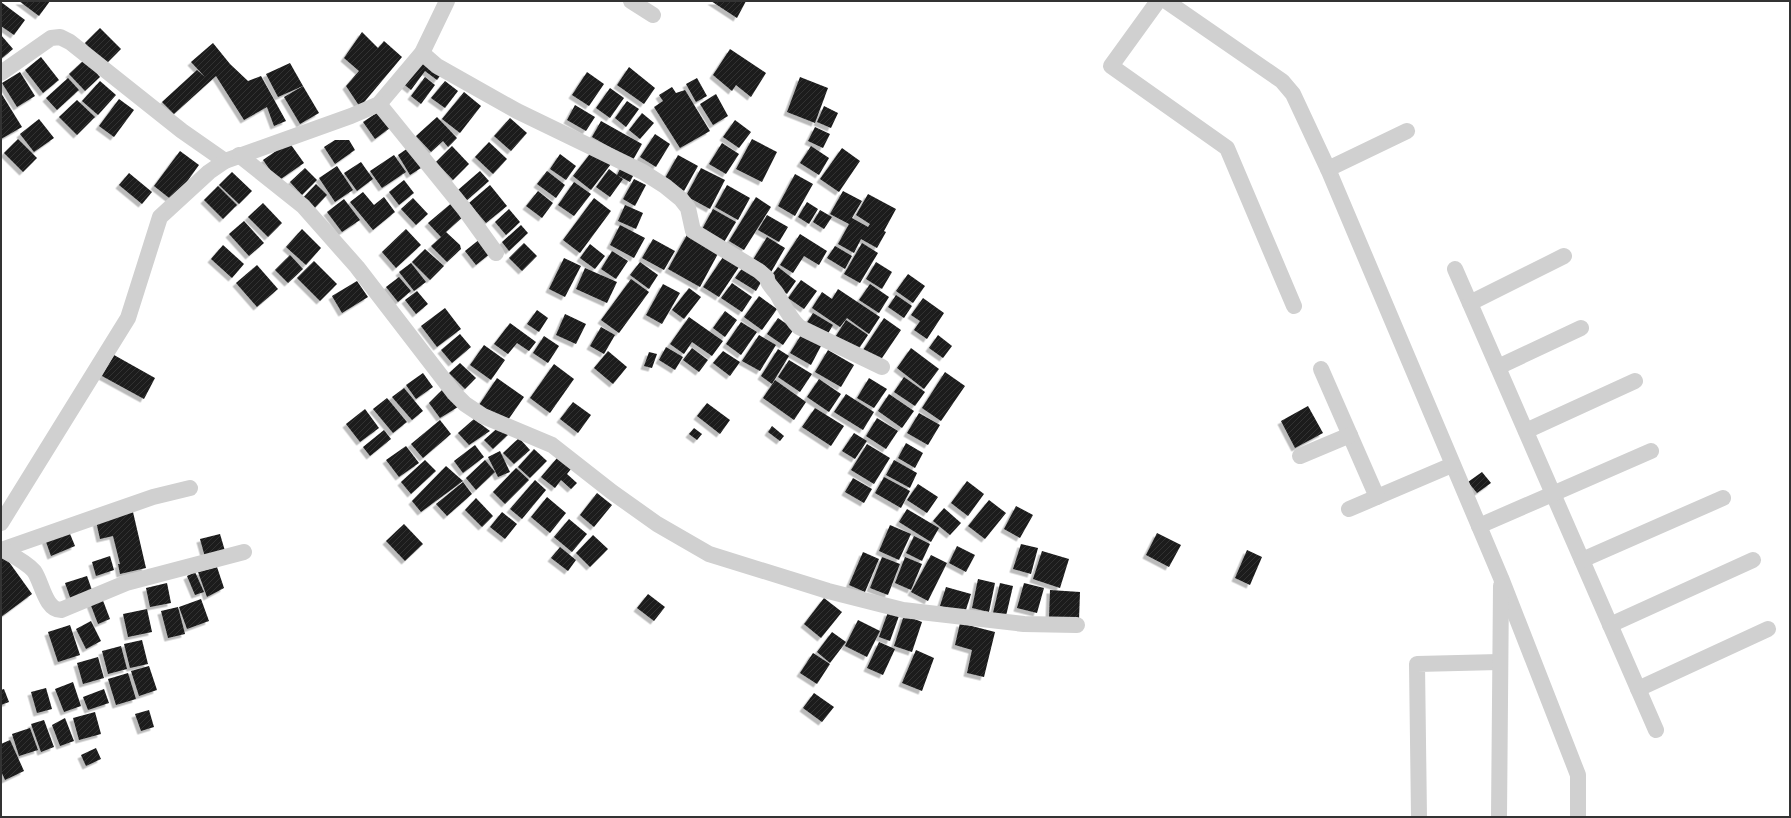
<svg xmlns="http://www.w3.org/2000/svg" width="1791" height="818" font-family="'DejaVu Sans',sans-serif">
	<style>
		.building { fill: url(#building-hatch); filter: url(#shadow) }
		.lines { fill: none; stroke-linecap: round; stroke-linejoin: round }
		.street { stroke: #d0d0d0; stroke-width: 16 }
	</style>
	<defs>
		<pattern id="building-hatch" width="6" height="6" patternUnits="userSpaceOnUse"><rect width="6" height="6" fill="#1a1a1a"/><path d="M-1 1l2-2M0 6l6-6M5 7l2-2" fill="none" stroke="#333"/></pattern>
		<filter id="shadow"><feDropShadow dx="-3.5" dy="3.5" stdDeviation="0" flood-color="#0004"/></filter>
	</defs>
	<rect width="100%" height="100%" fill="#fff"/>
	<!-- building -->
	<g class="building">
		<polygon points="19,1 50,1 39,16"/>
		<polygon points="711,1 746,1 737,18"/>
		<polygon points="1,2 25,20 14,35 1,26"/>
		<polygon points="100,28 121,49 105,65 85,43"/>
		<polygon points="362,32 378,48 384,41 402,57 360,107 346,86 359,71 344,58"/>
		<polygon points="1,35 13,49 1,59"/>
		<polygon points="213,43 230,64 248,81 261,76 286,121 274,126 267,107 244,120 216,76 174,114 162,102 197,70 205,77 191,62"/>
		<polygon points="730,49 766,73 751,97 736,85 732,91 713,75"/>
		<polygon points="422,56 443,72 437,80 425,71 411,90 401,82"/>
		<polygon points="41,57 59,80 43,93 25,70"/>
		<polygon points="85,59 100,77 85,91 69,74"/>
		<polygon points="290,63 303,86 278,97 266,74"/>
		<polygon points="629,67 655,88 644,104 617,85"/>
		<polygon points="20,72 35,96 17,107 2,83"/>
		<polygon points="587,72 604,84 589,106 572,95"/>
		<polygon points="425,77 435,85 421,104 411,96"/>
		<polygon points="800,77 828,88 815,123 787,112"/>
		<polygon points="68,78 79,90 57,110 46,98"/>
		<polygon points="697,78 707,96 696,102 686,84"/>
		<polygon points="100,81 116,95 98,115 82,101"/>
		<polygon points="445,81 458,91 445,108 431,98"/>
		<polygon points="303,86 319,113 300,124 284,97"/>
		<polygon points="672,87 676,93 685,90 710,131 680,148 654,107 663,101 659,95"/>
		<polygon points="610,88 624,98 610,118 596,108"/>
		<polygon points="464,92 481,106 460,133 442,119"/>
		<polygon points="1,93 22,127 1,139"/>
		<polygon points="716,94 728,116 713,125 700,104"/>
		<polygon points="119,99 134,110 114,137 99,126"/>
		<polygon points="77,100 95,117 77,135 59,117"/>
		<polygon points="627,101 639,109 626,127 615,118"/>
		<polygon points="575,105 595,117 586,131 567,120"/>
		<polygon points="824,106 838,113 831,128 817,122"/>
		<polygon points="378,112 390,128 375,139 363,122"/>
		<polygon points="642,113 654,123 640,139 629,130"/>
		<polygon points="437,117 457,138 448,147 443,141 431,152 416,136"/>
		<polygon points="510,118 527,133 511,151 494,136"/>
		<polygon points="39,119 54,138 34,152 20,134"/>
		<polygon points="735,120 751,132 739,148 723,137"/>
		<polygon points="601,121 642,144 633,160 592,137"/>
		<polygon points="815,127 830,134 823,148 808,141"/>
		<polygon points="655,134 670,144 656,167 640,157"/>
		<polygon points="18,139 37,158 23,172 4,153"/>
		<polygon points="752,139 777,152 762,182 736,169"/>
		<polygon points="335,140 349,140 355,150 335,164 324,147"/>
		<polygon points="289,142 304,163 278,181 263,160"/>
		<polygon points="489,142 507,159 493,174 475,157"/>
		<polygon points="722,143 739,154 726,174 709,164"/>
		<polygon points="452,146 469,164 453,180 436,162"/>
		<polygon points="811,146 829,158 819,175 800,163"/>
		<polygon points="408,148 421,168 410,175 398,155"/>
		<polygon points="842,148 860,161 839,192 820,179"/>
		<polygon points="593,150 611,164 591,190 573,176"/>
		<polygon points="180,151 199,165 173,201 154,186"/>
		<polygon points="560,154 576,166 566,180 550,169"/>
		<polygon points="394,155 406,172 382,188 370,171"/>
		<polygon points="678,155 698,166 684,191 664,180"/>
		<polygon points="361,162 373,179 357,191 344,173"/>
		<polygon points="622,165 635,172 630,182 617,175 623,179 610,197 596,187 609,169 617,175"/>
		<polygon points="337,166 353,190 335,202 319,178"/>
		<polygon points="305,168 317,180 302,195 290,182"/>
		<polygon points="701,168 725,180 710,209 686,196"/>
		<polygon points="480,171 489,181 466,201 458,190"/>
		<polygon points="547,171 565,185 556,198 537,184"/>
		<polygon points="232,172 252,191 239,204 219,185"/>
		<polygon points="129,173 152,192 142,204 119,185"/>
		<polygon points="795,174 813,184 795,216 778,206"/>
		<polygon points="634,179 646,185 635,206 623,199"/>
		<polygon points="404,180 414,193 399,205 389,192"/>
		<polygon points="574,182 591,194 574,216 558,205"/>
		<polygon points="316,184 327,195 312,211 301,200"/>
		<polygon points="490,185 507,206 486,223 469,203"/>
		<polygon points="727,185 750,198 738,220 715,207"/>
		<polygon points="218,186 237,205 223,219 204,200"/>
		<polygon points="538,191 553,203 542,218 526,206"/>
		<polygon points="843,191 862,201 852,218 868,227 870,224 856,215 868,194 896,209 884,231 886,232 877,248 861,239 854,253 838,244 849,224 830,214"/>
		<polygon points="363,192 374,205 384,197 395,212 373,230 350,202"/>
		<polygon points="756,197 771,207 744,250 729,241"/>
		<polygon points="413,198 428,214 416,225 401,209"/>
		<polygon points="594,198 611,211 580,253 563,240"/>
		<polygon points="344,199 360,220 342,232 327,212"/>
		<polygon points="454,201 466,214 446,232 460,245 461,249 447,262 431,246 441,237 428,223"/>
		<polygon points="807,202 818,209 809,224 798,217"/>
		<polygon points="263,203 282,223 268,237 248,217"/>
		<polygon points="625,205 643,213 636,229 618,221"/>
		<polygon points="509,209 520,222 506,235 495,222"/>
		<polygon points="713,209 736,222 723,244 701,231"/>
		<polygon points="820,210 832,217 824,229 813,222"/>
		<polygon points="767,215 788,227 779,242 758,230"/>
		<polygon points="244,221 264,243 249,256 229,234"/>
		<polygon points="521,225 528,233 509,251 502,242"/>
		<polygon points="620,225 645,238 634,258 610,245"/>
		<polygon points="302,229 321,248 306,265 286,247"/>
		<polygon points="406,229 421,245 396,268 382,252"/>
		<polygon points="688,233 720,250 700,287 668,269"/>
		<polygon points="800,234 827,251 819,265 804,256 793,273 780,265"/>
		<polygon points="767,237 785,248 770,274 751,263"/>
		<polygon points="480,239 491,253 476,265 465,251"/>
		<polygon points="653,239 675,251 664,270 642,258"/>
		<polygon points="524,243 537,256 522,271 509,258"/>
		<polygon points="862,243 878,253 860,283 844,274"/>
		<polygon points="590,244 605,256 595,269 580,258"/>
		<polygon points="223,245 244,264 232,278 211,259"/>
		<polygon points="835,246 852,256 845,269 827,258"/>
		<polygon points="425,249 444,266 430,280 412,262"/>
		<polygon points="612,251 628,261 616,279 601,269"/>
		<polygon points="290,255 303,269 288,283 275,270"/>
		<polygon points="723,257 739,267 719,297 703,287"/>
		<polygon points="564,258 581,266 565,297 549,289"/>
		<polygon points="314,261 337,284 320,301 297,278"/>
		<polygon points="640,262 658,275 649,289 630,275"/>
		<polygon points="876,262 892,272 882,289 866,279"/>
		<polygon points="411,263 426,282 414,291 399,272"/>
		<polygon points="257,265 278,289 257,307 236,283"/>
		<polygon points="743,267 763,279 756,291 735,278"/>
		<polygon points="778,267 796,281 787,294 768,280"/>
		<polygon points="585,268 617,282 607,303 576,289"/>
		<polygon points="908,274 925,286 913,303 896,291"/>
		<polygon points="399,277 411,291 398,302 386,287"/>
		<polygon points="631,279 649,292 619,333 601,320"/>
		<polygon points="801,280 817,291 804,309 788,298"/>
		<polygon points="357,281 368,297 342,313 332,296"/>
		<polygon points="732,283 752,297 742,312 721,298"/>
		<polygon points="663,284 680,293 662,324 646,315"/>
		<polygon points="870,284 889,297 879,313 859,300"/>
		<polygon points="689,288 701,297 684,319 672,310"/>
		<polygon points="838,289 880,317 869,334 847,318 840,327 812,308 822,292 832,299"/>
		<polygon points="417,291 428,304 416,314 405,300"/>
		<polygon points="896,295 912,306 904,318 888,307"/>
		<polygon points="759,296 777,309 762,330 744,317"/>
		<polygon points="923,298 944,313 927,339 914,330 920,321 911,315"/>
		<polygon points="445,308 461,329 437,347 421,326"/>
		<polygon points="537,310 548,318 539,332 527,324"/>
		<polygon points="725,311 737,320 725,337 713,328"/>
		<polygon points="813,313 833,325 826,337 806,324"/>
		<polygon points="565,314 586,324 576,344 556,335"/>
		<polygon points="689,317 723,341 712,356 692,342 684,354 670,344"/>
		<polygon points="778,318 794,329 783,345 767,334"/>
		<polygon points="884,318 901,330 880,361 863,350"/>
		<polygon points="846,320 868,335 856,353 834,339"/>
		<polygon points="741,322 757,332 741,355 726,344"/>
		<polygon points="510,323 536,342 529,351 517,343 508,354 494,344"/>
		<polygon points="601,327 615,335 604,354 590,346"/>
		<polygon points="460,334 471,347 452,363 441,350"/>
		<polygon points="759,335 776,345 760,371 742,361"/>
		<polygon points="801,335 821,346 811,365 790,353"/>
		<polygon points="938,335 952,346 943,358 929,348"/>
		<polygon points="544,336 559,346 548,363 533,353"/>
		<polygon points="484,345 505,360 491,380 470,365"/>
		<polygon points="666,347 683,357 675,370 659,360"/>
		<polygon points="692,348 708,360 699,372 683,360"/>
		<polygon points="911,348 939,369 924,389 897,368"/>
		<polygon points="778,349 789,356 772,384 761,376"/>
		<polygon points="828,350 854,365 841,387 815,372"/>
		<polygon points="608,351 627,367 613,384 594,368"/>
		<polygon points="723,351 740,362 730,376 713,363"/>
		<polygon points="649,352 657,354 652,368 644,366"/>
		<polygon points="114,355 155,378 144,399 102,376"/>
		<polygon points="789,360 812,374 800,392 778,377"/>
		<polygon points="460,363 476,378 465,389 449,373"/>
		<polygon points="554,364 574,379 550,413 530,398"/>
		<polygon points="945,372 965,386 941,421 922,408"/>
		<polygon points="423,373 433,387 416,399 406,385"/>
		<polygon points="904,377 925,392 915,406 894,392"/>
		<polygon points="497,378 524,397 506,423 479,405"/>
		<polygon points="869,378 887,389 874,408 857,398"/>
		<polygon points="819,379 841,394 829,412 807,397"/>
		<polygon points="775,380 806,402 794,420 763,398"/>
		<polygon points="404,388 423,411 412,420 392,397"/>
		<polygon points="443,389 458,407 440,418 429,403"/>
		<polygon points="846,394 874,412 863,430 834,412"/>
		<polygon points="889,394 914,411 902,428 878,411"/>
		<polygon points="387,398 407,422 393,433 373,409"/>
		<polygon points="573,402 591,415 578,433 560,419"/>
		<polygon points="707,403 730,420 720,434 697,416"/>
		<polygon points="1308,406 1323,433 1295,448 1281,421"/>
		<polygon points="815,408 844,426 831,446 802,427"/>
		<polygon points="365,409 379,428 360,442 346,424"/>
		<polygon points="919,413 940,425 928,445 907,433"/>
		<polygon points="877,418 898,431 886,449 866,436"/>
		<polygon points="474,419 490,431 469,445 458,433"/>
		<polygon points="440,420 451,434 423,458 411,444"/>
		<polygon points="501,425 509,434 493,449 484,440"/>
		<polygon points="772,426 784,436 780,441 768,432"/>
		<polygon points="694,428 702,434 697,440 689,434"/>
		<polygon points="384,430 391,439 370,456 363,447"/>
		<polygon points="854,433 867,441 855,459 842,451"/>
		<polygon points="519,438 530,450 514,464 503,453"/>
		<polygon points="906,443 923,453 915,468 898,458"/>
		<polygon points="867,444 890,458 874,484 851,470"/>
		<polygon points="475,445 484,457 463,473 454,461"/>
		<polygon points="406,446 419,463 399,477 386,460"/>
		<polygon points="534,449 547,461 530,478 518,467"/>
		<polygon points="500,451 510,472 498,477 488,457"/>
		<polygon points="557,458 571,469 567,474 577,483 571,489 561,480 555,488 541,477"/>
		<polygon points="425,460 436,471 411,494 401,482"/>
		<polygon points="485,460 495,472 476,490 466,478"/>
		<polygon points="894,460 917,473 910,488 886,475"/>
		<polygon points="446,466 463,481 421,512 412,501"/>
		<polygon points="516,468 529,480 505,504 493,492"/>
		<polygon points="1482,472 1491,483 1477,493 1468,482"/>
		<polygon points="884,477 910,491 901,508 875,493"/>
		<polygon points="853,478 872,489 864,503 845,492"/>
		<polygon points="535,480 546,490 522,519 510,509"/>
		<polygon points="967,481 984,494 968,516 951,503"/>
		<polygon points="463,482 472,494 447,516 436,504"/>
		<polygon points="918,484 938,497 927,513 907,500"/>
		<polygon points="597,493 612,505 594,527 580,515"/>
		<polygon points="547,497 566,513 550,533 531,517"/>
		<polygon points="476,498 493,516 482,527 465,510"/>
		<polygon points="989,500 1006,513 985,539 968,526"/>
		<polygon points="1016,506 1033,515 1020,538 1004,529"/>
		<polygon points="944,508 961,523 950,535 933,521"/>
		<polygon points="907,509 939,528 931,542 899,522"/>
		<polygon points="133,512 146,568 120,574 118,564 120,564 113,536 100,539 96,521"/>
		<polygon points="502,512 517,524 505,539 490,527"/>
		<polygon points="569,519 587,534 572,552 554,537"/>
		<polygon points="404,524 423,544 405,561 386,541"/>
		<polygon points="890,525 911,534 899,560 879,551"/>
		<polygon points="68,529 75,546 51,556 45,539"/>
		<polygon points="1157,533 1181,545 1169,567 1146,555"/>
		<polygon points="220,534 225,551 205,557 200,539"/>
		<polygon points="593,535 608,549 590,567 576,553"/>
		<polygon points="914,536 930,544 922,561 906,553"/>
		<polygon points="1021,544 1038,548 1031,574 1013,569"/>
		<polygon points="957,546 975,555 966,572 949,563"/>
		<polygon points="560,547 576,560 568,571 551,558"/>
		<polygon points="1247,550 1262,557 1250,585 1235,578"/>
		<polygon points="1042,551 1069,559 1060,588 1033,579"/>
		<polygon points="863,552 879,559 865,592 849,585"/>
		<polygon points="1,555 4,555 32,594 1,617"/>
		<polygon points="931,555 947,563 928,601 911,592"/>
		<polygon points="110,556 114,570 96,576 92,562"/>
		<polygon points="882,557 900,564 888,595 870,588"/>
		<polygon points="905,557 922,564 911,590 895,583"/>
		<polygon points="217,567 224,588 207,597 198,572"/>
		<polygon points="195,572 204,592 195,595 187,576"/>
		<polygon points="87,576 93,593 71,600 65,583"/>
		<polygon points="978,579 995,583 989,612 972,608"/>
		<polygon points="167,583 171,603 150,607 146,588"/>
		<polygon points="1000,583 1013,586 1006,616 993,613"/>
		<polygon points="1024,583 1044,588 1037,613 1017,608"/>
		<polygon points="946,587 971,594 965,613 940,606"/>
		<polygon points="1050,590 1080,592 1079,620 1049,619"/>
		<polygon points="648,594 665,607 654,621 637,608"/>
		<polygon points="102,598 110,619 98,624 90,603"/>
		<polygon points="824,598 842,612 821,638 804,624"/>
		<polygon points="201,599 209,621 187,629 179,607"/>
		<polygon points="178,607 185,634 168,638 161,611"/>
		<polygon points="147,609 152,632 128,637 123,614"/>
		<polygon points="888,612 899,616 890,641 879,637"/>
		<polygon points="904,615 922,622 912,652 894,646"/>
		<polygon points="858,620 880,631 867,657 845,646"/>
		<polygon points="91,621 101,641 86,649 76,629"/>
		<polygon points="960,623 995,632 984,677 967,673 972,650 955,645"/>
		<polygon points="70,625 80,655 58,662 48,632"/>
		<polygon points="832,632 846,642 830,663 817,652"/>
		<polygon points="142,640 148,664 130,668 124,644"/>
		<polygon points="879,642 895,649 883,675 867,668"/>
		<polygon points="121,646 127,669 108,674 102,651"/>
		<polygon points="916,650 934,658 922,691 902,683"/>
		<polygon points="813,653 830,664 817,684 800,673"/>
		<polygon points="98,657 104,678 83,684 77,663"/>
		<polygon points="149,666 157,690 139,696 131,671"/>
		<polygon points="128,673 136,699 116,705 108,679"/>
		<polygon points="73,682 81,706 64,712 55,689"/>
		<polygon points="46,688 52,709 37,713 31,692"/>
		<polygon points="4,689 9,702 1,705 1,690"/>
		<polygon points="104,689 109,703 88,710 83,697"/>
		<polygon points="814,693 834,707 822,722 803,708"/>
		<polygon points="149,710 154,727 141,731 135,714"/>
		<polygon points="95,712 101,734 79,740 73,718"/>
		<polygon points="65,718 74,741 60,746 52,725"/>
		<polygon points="44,720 54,747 41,752 31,724"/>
		<polygon points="30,728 38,750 19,756 12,734"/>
		<polygon points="10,740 24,771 5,780 1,771 1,744"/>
		<polygon points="96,748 101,759 86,766 81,755"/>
	</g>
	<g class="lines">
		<!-- street -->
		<g class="street">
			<polyline points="631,1 653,15"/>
			<polyline points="1158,1 1111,66 1227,148 1294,306"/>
			<polyline points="1166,1 1282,81 1293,94 1328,169 1501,578 1578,775 1578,817"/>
			<path d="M422 53 437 66 517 111 643 172 665 186 681 199 688 208 693 231 759 271 767 278C767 284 774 289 777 294 784 306 789 317 799 327L882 367"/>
			<polyline points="1,73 51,38 60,37 70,42 182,131 225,161 351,116 379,104 422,53 447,1"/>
			<polyline points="379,104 465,210 496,253"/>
			<polyline points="239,155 303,206 357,267 454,393 465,404 483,416 552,445 612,492 657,524 709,554 828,591 903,610 1024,624 1077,625"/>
			<polyline points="1328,169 1407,131"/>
			<polyline points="1455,269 1656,730"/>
			<polyline points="1470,303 1564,256"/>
			<polyline points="1498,367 1581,328"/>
			<polyline points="1321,369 1377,497 1452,465"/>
			<polyline points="1526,431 1635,381"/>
			<polyline points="1300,456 1350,435"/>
			<polyline points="1349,509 1377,497"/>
			<polyline points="1,523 128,318 160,217 209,172 225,161"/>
			<polyline points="1479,526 1651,451"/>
			<polyline points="1,550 153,497 190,488"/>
			<path d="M3 550C14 556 26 562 34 571 42 582 45 610 61 610L126 583 244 552"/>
			<polyline points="1582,560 1723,498"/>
			<polyline points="1610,625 1753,560"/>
			<polyline points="1638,689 1768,629"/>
			<polyline points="1419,817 1417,664 1499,662"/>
			<polyline points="1499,817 1501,586"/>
		</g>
	</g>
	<!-- border -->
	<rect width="1791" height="818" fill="none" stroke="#333333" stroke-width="4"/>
</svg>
